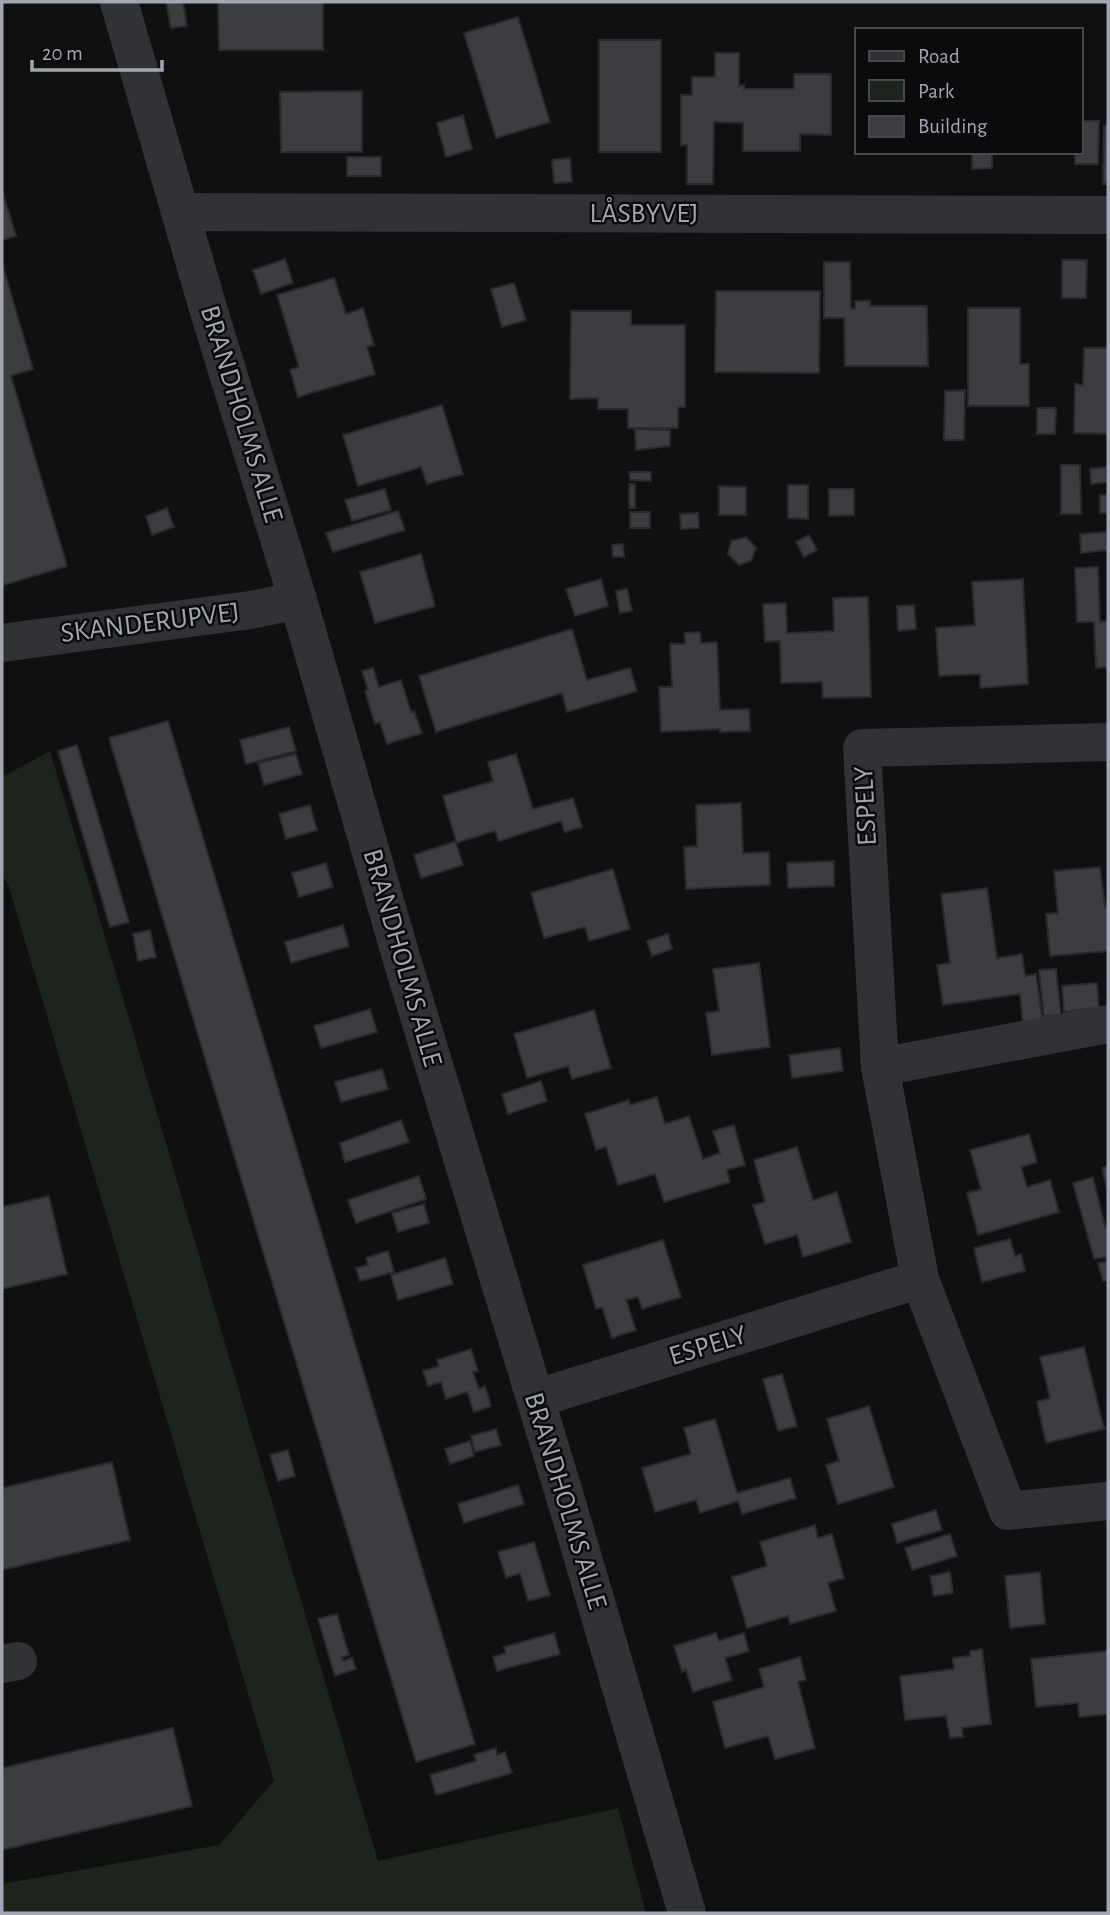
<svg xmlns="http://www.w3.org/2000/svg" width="1110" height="1915" font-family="'Alegreya Sans',sans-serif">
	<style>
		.green { fill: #1c241d }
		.building { fill: #3c3d41; stroke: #2a2a2d; stroke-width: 2 }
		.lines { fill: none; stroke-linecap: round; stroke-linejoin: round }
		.minor { stroke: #313236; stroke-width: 38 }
		.labels { text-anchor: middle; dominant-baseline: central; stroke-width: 5; stroke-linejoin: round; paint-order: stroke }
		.street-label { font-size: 28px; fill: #a1a6b2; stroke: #0b0b0c }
	</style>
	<rect width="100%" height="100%" fill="#101011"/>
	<!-- green -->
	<polygon class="green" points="50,751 378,1861 618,1808 646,1913 2,1913 2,1884 219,1845 274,1781 8,884 2,876 2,777"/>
	<!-- building -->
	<g class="building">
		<polygon points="166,2 183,2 187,26 171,28"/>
		<polygon points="218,2 323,2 323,50 219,50"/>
		<polygon points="518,17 550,122 496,138 464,33"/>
		<rect x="599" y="40" width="62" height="112"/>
		<polygon points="715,53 739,53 739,86 744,85 744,89 794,89 794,74 831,74 831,135 800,134 800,151 743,151 743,123 714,122 713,184 687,184 687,145 681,145 681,95 692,95 692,77 715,77"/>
		<polygon points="362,91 362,152 281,152 280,92"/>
		<polygon points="463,115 472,149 446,157 437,123"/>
		<polygon points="1080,121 1099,121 1098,164 1075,164 1075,152 1080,152"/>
		<polygon points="1104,126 1108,126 1108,184 1103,184"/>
		<polygon points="972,152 992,152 992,168 972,169"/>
		<rect x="347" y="157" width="34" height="19"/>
		<polygon points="570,158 572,182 554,183 552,160"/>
		<polygon points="2,190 16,236 2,240"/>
		<polygon points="285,259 293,283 261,294 253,270"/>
		<polygon points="1062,260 1087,260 1086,298 1062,298"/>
		<polygon points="824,262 850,262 851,308 855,309 855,301 870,301 870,306 927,306 928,366 845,366 844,318 824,318"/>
		<polygon points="2,263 33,369 11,376 67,566 4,585 2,576"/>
		<polygon points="334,278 346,314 363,308 374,345 367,347 375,374 298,397 290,370 299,367 277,295"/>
		<polygon points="514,283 526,320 502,327 491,289"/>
		<polygon points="716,291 820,291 819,373 715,372"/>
		<polygon points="968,308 1020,308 1020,364 1029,364 1029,406 968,406"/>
		<polygon points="571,311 631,311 631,325 685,325 685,407 678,407 678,428 628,428 628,409 598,409 598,398 570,399"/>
		<polygon points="1084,348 1108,348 1108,434 1074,433 1075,384 1083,385"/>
		<polygon points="965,390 964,440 944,440 945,391"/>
		<polygon points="442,405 463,474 427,484 421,467 358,486 343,435"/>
		<polygon points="1037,408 1056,408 1055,434 1037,434"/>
		<polygon points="635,429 670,430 670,446 636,450"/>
		<polygon points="1061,465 1080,465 1081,514 1061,514"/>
		<polygon points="1106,467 1107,482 1091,484 1090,469"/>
		<polygon points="629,472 651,472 651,481 630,480"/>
		<rect x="629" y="484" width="6" height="24"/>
		<polygon points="788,485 808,485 808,519 788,518"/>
		<polygon points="719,486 746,487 746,515 719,515"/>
		<polygon points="385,489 391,510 352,521 345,500"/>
		<polygon points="829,489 854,489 854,515 829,516"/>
		<rect x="1100" y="495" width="8" height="18"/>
		<polygon points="167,508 174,527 152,535 146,516"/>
		<polygon points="398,511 405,530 333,552 326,533"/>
		<rect x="630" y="512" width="20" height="16"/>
		<polygon points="698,513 699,528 681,529 680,514"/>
		<polygon points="1106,532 1107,550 1081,553 1080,534"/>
		<polygon points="809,535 817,550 804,557 796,542"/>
		<polygon points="746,537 756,548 751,561 739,565 728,554 731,541"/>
		<polygon points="623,544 624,557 613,557 612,545"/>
		<polygon points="421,554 435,606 375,623 360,572"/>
		<polygon points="1098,567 1100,622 1108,621 1108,667 1096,668 1094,622 1077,622 1075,568"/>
		<polygon points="601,579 608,606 575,616 566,589"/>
		<polygon points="1023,579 1028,684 980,688 980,674 939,676 936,628 975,625 972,582"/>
		<polygon points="627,589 632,611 620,613 616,591"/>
		<polygon points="868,597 871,697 823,698 822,682 781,683 780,641 765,642 763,604 786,603 787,633 834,631 833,598"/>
		<polygon points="914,605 916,629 898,631 897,606"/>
		<polygon points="572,629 587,680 630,668 637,691 567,712 562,693 436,732 419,676"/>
		<polygon points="700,632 701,643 717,642 720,710 749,709 750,731 720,732 720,729 661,732 659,687 672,687 670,644 685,644 685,633"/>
		<polygon points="373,668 379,687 401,680 411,712 414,711 422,733 387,744 380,722 375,724 365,691 368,690 362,671"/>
		<polygon points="168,721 475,1744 416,1762 109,738"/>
		<polygon points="289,727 296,751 246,764 240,740"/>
		<polygon points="77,745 129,922 110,927 58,751"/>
		<polygon points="296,754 302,774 264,785 258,763"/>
		<polygon points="516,754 533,809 573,798 582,827 565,832 561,821 499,841 495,831 456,843 463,865 421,878 414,855 456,841 443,796 493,781 488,762"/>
		<polygon points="741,803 743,853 769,852 770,885 686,889 684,847 697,846 696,805"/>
		<polygon points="310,805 317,830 286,839 279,814"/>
		<polygon points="834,861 834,886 788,888 787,863"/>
		<polygon points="326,863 333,887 299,897 292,873"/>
		<polygon points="1100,867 1105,907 1108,907 1108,951 1050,956 1046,914 1058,913 1054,871"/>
		<polygon points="613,869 630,929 589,941 585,927 544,938 531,893"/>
		<polygon points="987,888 997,958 1022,954 1025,976 1036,974 1043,1024 1023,1027 1020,994 943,1005 937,965 950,963 941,894"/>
		<polygon points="343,925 349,946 291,963 285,942"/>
		<polygon points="150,930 156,957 138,961 133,934"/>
		<polygon points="668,934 672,949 652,956 647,941"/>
		<polygon points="759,963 770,1047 712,1055 706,1013 719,1011 713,969"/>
		<polygon points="1056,969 1061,1015 1044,1016 1039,970"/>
		<polygon points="1097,983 1099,1008 1064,1012 1062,986"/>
		<polygon points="370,1009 377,1032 321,1048 314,1026"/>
		<polygon points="594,1010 611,1068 572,1079 568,1066 527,1078 514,1034"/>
		<polygon points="840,1048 843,1071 792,1078 789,1055"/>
		<polygon points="382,1069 388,1089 341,1102 335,1082"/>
		<polygon points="541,1081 547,1101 508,1114 502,1094"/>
		<polygon points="657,1097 665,1124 689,1116 703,1159 720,1153 713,1131 734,1125 745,1165 727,1170 730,1182 664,1202 655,1174 618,1185 606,1147 596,1150 585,1114 629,1100 630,1105"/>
		<polygon points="401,1120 409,1142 345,1162 340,1143"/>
		<polygon points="1029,1134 1037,1162 1021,1167 1027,1187 1050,1180 1059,1212 978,1235 967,1193 981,1189 970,1150"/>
		<polygon points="797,1147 813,1200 837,1192 851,1242 803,1257 797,1235 765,1244 753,1205 765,1202 754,1160"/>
		<polygon points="1108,1166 1108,1194 1102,1168"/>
		<polygon points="419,1176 426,1199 356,1223 348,1200"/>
		<polygon points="1093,1177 1105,1227 1108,1226 1108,1257 1094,1259 1073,1183"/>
		<polygon points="49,1196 67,1274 2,1289 2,1207"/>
		<polygon points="424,1204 429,1223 398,1232 392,1213"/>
		<polygon points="1010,1239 1015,1256 1021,1254 1025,1271 982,1282 974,1248"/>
		<polygon points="663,1240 681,1297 642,1309 638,1297 626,1300 636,1330 612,1338 602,1307 596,1309 583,1265"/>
		<polygon points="388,1251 394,1272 360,1281 356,1268 368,1265 366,1258"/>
		<polygon points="445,1258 453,1284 398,1300 391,1275"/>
		<polygon points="1108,1261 1108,1280 1103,1281 1098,1263"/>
		<polygon points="1084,1347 1104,1429 1046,1443 1037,1402 1050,1398 1040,1357"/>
		<polygon points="471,1349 478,1371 473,1372 479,1389 485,1386 491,1406 474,1412 467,1392 446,1399 441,1382 428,1386 423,1371 439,1366 437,1360"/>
		<polygon points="782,1374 797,1426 778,1431 763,1379"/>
		<polygon points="869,1406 894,1487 838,1504 826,1465 839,1461 827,1419"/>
		<polygon points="715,1419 737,1493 790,1478 796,1498 742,1514 738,1501 700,1513 696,1500 655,1512 642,1468 691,1454 684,1428"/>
		<polygon points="496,1429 501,1445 475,1452 471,1436"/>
		<polygon points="470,1441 474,1456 450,1464 445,1449"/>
		<polygon points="288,1450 295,1476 278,1481 270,1455"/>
		<polygon points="112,1462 130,1540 2,1570 2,1488"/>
		<polygon points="518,1485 524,1504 464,1523 458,1504"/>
		<polygon points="936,1510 942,1530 897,1543 892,1524"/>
		<polygon points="815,1525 818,1538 832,1534 844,1578 828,1583 836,1611 790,1624 788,1616 747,1628 732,1577 767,1566 760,1542"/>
		<polygon points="950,1534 957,1556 912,1570 905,1548"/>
		<polygon points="534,1542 550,1595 528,1601 520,1573 506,1578 498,1552"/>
		<polygon points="950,1572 953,1593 934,1596 930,1576"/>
		<polygon points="1040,1572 1045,1624 1010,1628 1005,1576"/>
		<polygon points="337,1614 349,1655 342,1657 343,1661 352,1658 356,1669 335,1676 318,1619"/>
		<polygon points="554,1633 560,1654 497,1671 493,1657 506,1653 504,1647"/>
		<polygon points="716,1633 719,1641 744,1633 749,1651 725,1658 732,1680 693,1692 686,1670 682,1672 674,1646"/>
		<polygon points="982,1649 991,1724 962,1728 963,1737 950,1738 946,1716 905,1720 900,1676 954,1669 953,1658 970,1656 970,1651"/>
		<polygon points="1108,1651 1108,1714 1079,1717 1078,1703 1036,1707 1031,1659"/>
		<polygon points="800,1657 806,1680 798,1682 815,1748 775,1759 768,1736 725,1748 713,1702 764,1687 759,1669"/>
		<polygon points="173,1728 192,1806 2,1850 2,1768"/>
		<polygon points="496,1748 497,1755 505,1752 512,1773 436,1795 430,1775 476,1761 474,1755"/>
	</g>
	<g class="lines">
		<!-- minor -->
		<g class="minor">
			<polyline points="119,2 210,315 298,600 402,960 566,1500 687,1913"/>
			<polyline points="180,212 1108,215"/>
			<polyline points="2,643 251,610 298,600"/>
			<polyline points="1108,742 862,748 880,1067 920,1279 1008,1511 1108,1501"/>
			<polyline points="880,1067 1108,1024"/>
			<polyline points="535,1399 920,1279"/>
			<polyline points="2,1664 18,1661"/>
		</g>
	</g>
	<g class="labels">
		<!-- street labels -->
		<g class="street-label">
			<text x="644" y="214">LÅSBYVEJ</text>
			<text transform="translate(241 414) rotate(73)">BRANDHOLMS ALLE</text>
			<text transform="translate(150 623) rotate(-7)">SKANDERUPVEJ</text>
			<text transform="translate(866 806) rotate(-93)">ESPELY</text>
			<text transform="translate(402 958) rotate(74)">BRANDHOLMS ALLE</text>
			<text transform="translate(708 1346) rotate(-17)">ESPELY</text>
			<text transform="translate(565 1501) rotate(73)">BRANDHOLMS ALLE</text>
		</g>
	</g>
	<!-- border -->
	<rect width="1110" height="1915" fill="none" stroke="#a1a6b2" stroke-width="7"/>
	<!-- legend -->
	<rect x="855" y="28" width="228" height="126" fill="#0b0b0c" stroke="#47494e" stroke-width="2"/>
	<rect x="869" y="51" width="35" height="10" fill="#313236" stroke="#47494e" stroke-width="2"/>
	<text x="918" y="63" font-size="21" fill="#a1a6b2">Road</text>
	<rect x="869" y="80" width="35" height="21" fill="#1c241d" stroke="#47494e" stroke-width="2"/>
	<text x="918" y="98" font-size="21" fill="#a1a6b2">Park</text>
	<rect x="869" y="116" width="35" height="21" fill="#3c3d41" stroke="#47494e" stroke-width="2"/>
	<text x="918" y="133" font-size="21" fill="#a1a6b2">Building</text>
	<!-- scale -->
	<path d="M32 60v10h130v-10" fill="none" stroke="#a1a6b2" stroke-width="3.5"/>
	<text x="42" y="60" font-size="21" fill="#a1a6b2" stroke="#0b0b0c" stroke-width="5" paint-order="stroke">20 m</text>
</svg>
